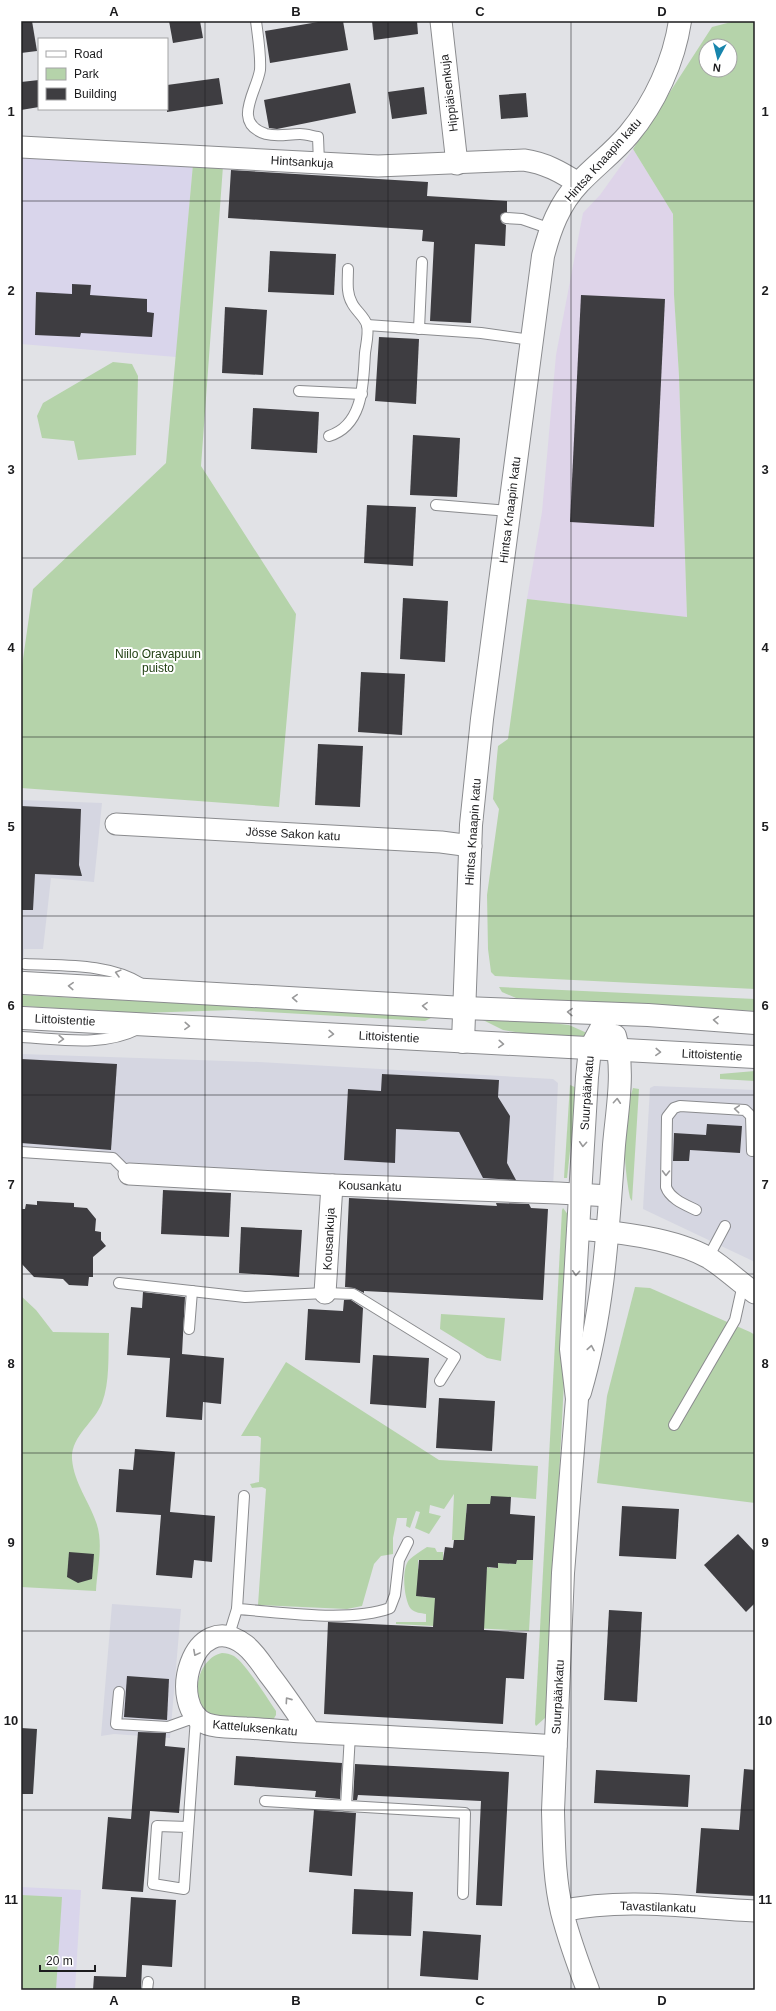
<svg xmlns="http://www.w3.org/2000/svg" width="776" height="2011" font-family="Helvetica,sans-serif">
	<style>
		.built { fill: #d5d6e1 }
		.industrial { fill: #ded4e9 }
		.education { fill: #d9d5eb }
		.green { fill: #b5d3aa; fill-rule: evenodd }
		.building { fill: #3e3d41 }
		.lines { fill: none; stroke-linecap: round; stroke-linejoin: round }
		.lane-casing { stroke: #8a8b8e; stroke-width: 12 }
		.street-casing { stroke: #8a8b8e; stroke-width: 23 }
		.secondary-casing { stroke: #8a8b8e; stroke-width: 24 }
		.lane { stroke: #fff; stroke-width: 10 }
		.street { stroke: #fff; stroke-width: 21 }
		.secondary { stroke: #fff; stroke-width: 22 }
		.oneway { stroke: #99999a }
		.grid { fill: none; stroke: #1c1c1e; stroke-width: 1; stroke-opacity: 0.55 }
		.labels { text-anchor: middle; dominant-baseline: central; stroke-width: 4; stroke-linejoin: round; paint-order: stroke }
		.street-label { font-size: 12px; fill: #1c1c1e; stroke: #fff }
		.park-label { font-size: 12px; fill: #224114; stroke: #fff }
		.neatline { fill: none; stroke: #1c1c1e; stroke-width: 1.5 }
		.grid-label { font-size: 13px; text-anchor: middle; font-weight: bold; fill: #1c1c1e }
	</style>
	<rect width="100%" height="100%" fill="#e1e2e6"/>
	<!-- built -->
	<g class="built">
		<polygon points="21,800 102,803 94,882 51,878 43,949 24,949 21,993"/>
		<polygon points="21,1054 259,1062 553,1079 558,1083 553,1188 21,1157"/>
		<polygon points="654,1086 755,1090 755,1262 643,1209 650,1088"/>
		<polygon points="112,1604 181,1609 170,1738 114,1734 101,1736"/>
	</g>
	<!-- industrial -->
	<polygon class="industrial" points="633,149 673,214 674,295 679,376 687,618 527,599 542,512 556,355 583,213 600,195"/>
	<!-- education -->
	<g class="education">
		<polygon points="21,157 193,164 176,357 21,344"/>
		<polygon points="21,1887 81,1890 75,1990 21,1990"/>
	</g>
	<!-- green -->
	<g class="green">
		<path d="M735 21 755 22V989L495 976 491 972 488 949 487 895 499 809 493 799 498 746 508 739 527 599 687 617 679 376 674 295 673 214 633 149 712 27ZM706 46H730V70H706Z"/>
		<polygon points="193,164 223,166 201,466 296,614 279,807 21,788 21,673 33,589 166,463"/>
		<polygon points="113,362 132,364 138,376 136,455 78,460 74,441 42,438 37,416 43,403"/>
		<polygon points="499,987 755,999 755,1011 516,998 502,992"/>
		<polygon points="21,995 430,1016 431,1018 425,1021 234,1010 140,1013 21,1006"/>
		<polygon points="483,1018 551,1023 569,1025 587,1033 588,1037 521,1033 503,1030 483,1020"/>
		<polygon points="755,1071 755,1081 720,1079 720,1074"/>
		<polygon points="570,1085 577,1088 567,1178 564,1178"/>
		<path d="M633 1088 639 1089 632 1201 630 1198C623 1162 622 1123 633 1088Z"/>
		<polygon points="563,1208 569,1216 572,1228 547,1709 545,1718 536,1726 535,1724 562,1210"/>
		<polygon points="635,1287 650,1288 750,1332 755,1335 755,1503 597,1483 607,1396"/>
		<path d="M21 1296 36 1310 53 1332 109 1333C108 1356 110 1382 102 1403 94 1423 71 1436 72 1459 74 1483 89 1501 96 1522 104 1543 97 1569 96 1591L21 1587Z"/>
		<polygon points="441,1314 505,1318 501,1361 487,1358 440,1329"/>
		<polygon points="286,1362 439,1460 538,1466 536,1499 511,1497 490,1504 467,1504 466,1513 472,1514 464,1540 452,1540 454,1494 444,1509 430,1505 429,1513 441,1516 429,1534 415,1528 420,1512 416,1511 410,1528 406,1526 407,1518 397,1518 393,1538 393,1554 381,1556 374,1564 362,1606 347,1609 258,1605 266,1489 262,1487 252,1488 250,1484 259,1482 261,1438 258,1436 241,1436"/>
		<path d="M427 1547 435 1548 437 1552H443V1560H418V1569L423 1570 422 1597 441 1598 482 1571H487V1562H489V1568H498V1563L516 1564 517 1560H533L529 1631 396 1624V1622H426V1614C421 1613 415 1613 411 1609 404 1601 401 1569 409 1560 414 1555 421 1551 427 1547Z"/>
		<path d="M222 1653C226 1653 230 1654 234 1656 245 1663 268 1699 276 1711V1715L273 1720C259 1719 221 1720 211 1714 188 1701 197 1658 222 1653Z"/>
		<polygon points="21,1895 62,1897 56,1990 21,1990"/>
	</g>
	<!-- building -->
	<g class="building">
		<polygon points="21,21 32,21 37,51 21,53"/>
		<polygon points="169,21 200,21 203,38 173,43"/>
		<polygon points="324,21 343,21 348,50 270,63 265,31"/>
		<polygon points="372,21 417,21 418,34 374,40"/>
		<polygon points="219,78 223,104 167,112 167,85"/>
		<polygon points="39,80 39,107 21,110 21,82"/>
		<polygon points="350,83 356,113 277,129 269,128 264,100"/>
		<polygon points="424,87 427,114 392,119 388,92"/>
		<polygon points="526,93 528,117 501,119 499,95"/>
		<polygon points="231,170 428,182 427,196 507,201 507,212 501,214 500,218 502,223 506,225 505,246 475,244 471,323 430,321 434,242 422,241 423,230 228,218"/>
		<polygon points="270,251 336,254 334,295 268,292"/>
		<polygon points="72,284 91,285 90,295 147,299 147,312 154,313 152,337 81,333 80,337 35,335 36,292 72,294"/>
		<polygon points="581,295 665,299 654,527 570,522"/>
		<polygon points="225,307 267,310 263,375 222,373"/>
		<polygon points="379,337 419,339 416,404 375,401"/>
		<polygon points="253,408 319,412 317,453 251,449"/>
		<polygon points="413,435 460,438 457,497 410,495"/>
		<polygon points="367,505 416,507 413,566 364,563"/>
		<polygon points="403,598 448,601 445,662 400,659"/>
		<polygon points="361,672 405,674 402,735 358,732"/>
		<polygon points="318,744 363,746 360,807 315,805"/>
		<polygon points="21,806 81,809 79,865 82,876 35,874 33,910 21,910"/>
		<polygon points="21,1059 117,1064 111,1150 21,1143"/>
		<polygon points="382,1074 499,1080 498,1097 510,1116 507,1163 516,1180 483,1178 459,1132 396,1129 395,1163 344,1160 348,1089 381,1091"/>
		<polygon points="707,1124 742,1126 740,1153 690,1150 689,1161 673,1161 674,1133 706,1135"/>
		<polygon points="163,1190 231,1193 229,1237 161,1234"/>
		<polygon points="349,1198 497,1206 496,1203 529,1204 531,1208 548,1209 543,1300 364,1291 364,1293 354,1288 345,1287"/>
		<polygon points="37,1201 74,1203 74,1207 87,1208 96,1219 95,1231 101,1232 101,1240 106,1246 93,1257 93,1277 89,1277 88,1286 69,1285 63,1279 34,1277 21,1263 21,1209 25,1209 26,1204 37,1205"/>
		<polygon points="241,1227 302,1230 299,1277 239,1273"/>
		<polygon points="143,1292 185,1297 182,1354 224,1358 221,1404 203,1402 202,1420 166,1417 170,1358 127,1355 131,1307 142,1308"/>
		<polygon points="344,1300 351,1300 363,1308 360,1363 305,1360 308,1309 343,1311"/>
		<polygon points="373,1355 429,1358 426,1408 370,1404"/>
		<polygon points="439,1398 495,1401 492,1451 436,1448"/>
		<polygon points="135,1449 175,1452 170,1512 215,1516 212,1562 194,1560 192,1578 156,1575 161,1515 116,1512 119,1469 133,1470"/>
		<polygon points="491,1496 511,1497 510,1514 535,1516 533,1560 517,1560 516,1564 498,1563 498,1568 487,1567 484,1630 527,1633 524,1679 506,1678 503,1724 324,1714 328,1622 433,1627 435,1598 416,1596 419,1560 443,1560 445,1547 453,1548 454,1540 464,1540 467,1504 490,1504"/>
		<polygon points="622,1506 679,1509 676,1559 619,1556"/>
		<polygon points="738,1534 755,1552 755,1603 746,1612 704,1565"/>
		<polygon points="69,1552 94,1554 92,1579 78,1583 67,1577"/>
		<polygon points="609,1610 642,1612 637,1702 604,1700"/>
		<polygon points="127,1676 169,1679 167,1720 124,1717"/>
		<polygon points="21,1728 37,1729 33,1794 21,1794"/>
		<polygon points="138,1732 166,1733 165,1746 185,1748 179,1813 150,1811 143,1892 102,1889 108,1817 131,1819"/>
		<polygon points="236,1756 342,1763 340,1799 315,1797 316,1791 234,1785"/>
		<polygon points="355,1764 509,1772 502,1906 476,1905 481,1801 358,1795 357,1800 353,1800"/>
		<polygon points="744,1769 755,1770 755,1896 696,1893 701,1828 739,1830"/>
		<polygon points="596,1770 690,1775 688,1807 594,1803"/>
		<polygon points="314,1810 356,1813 352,1876 309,1872"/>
		<polygon points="354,1889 413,1892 411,1936 352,1934"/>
		<polygon points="131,1897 176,1900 172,1967 142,1965 141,1990 93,1990 94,1976 126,1977"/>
		<polygon points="423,1931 481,1935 478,1980 420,1976"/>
	</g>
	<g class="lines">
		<!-- lane casing -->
		<g class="lane-casing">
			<g id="lane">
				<path d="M256 21C258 37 261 55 260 70 257 91 231 123 266 134 278 137 288 134 300 134 306 134 312 136 318 137L319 163"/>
				<polyline points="506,218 522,219 551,229"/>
				<polyline points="367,325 481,333 531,340"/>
				<polyline points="419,329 422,262"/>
				<polyline points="299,391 362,394"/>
				<path d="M329 436C364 425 363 383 365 353 366 345 369 333 367 325 365 317 355 310 352 303 346 293 348 280 348 269"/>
				<polyline points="436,505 509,511"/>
				<path d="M25 964C63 966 108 963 142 984"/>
				<path d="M22 1037C60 1039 103 1047 138 1029"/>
				<polyline points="21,1152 113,1158 129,1174"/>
				<path d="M696 1210C686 1205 670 1199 666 1187L667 1117 674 1108 680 1106 745 1110 751 1116 752 1151"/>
				<polyline points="708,1258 725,1226"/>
				<polyline points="119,1283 245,1297 325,1293 353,1294 455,1357 440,1381"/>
				<polyline points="189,1329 192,1291"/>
				<polyline points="674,1425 735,1320 743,1284"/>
				<path d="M237 1609C281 1612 349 1623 390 1608L395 1595 399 1560 408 1542"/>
				<polyline points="228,1638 237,1609 244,1496"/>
				<polyline points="119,1692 116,1724 168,1727 196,1717 184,1889 153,1884 157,1826 188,1827"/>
				<polyline points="265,1801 465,1813 463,1894"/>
				<polyline points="346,1806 350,1734"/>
				<polyline points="147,1990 148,1982"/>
			</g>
		</g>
		<!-- street casing -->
		<g class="street-casing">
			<g id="street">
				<polyline points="441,21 457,164"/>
				<path d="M21 147 378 166 524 160C545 163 561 172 578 183"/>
				<polyline points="116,824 441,842 471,846"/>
				<polyline points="129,1174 332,1185 558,1193 610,1196"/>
				<path d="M578 1229C618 1232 674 1238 709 1258 725 1268 739 1282 755 1293"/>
				<polyline points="325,1293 332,1185"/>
				<path d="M310 1732C296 1712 283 1692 268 1673 261 1663 255 1653 245 1645 193 1605 165 1708 207 1724 219 1728 233 1727 246 1728 265 1729 284 1731 303 1732 387 1737 471 1740 556 1746"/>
				<path d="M562 1911C624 1897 692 1908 755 1911"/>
			</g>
		</g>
		<!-- secondary casing -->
		<g class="secondary-casing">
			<g id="secondary">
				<polyline points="24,983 464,1008 648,1015 755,1023"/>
				<polyline points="23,1018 755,1057"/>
				<path d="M463 1042 471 825 482 719 543 256C550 229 559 204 579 183 595 166 614 152 629 134 655 103 674 61 680 21"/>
				<path d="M580 1392C604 1311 608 1228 614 1145 617 1110 625 1070 615 1036"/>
				<path d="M588 1990C578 1964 569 1939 562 1912 554 1879 554 1845 553 1811L563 1573 577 1399 571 1349 587 1077 590 1049 609 1014"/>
			</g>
		</g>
		<!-- lane -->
		<use href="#lane" class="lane"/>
		<!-- street -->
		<use href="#street" class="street"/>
		<!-- secondary -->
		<use href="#secondary" class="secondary"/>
	</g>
	<!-- one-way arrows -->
	<defs><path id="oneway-chevron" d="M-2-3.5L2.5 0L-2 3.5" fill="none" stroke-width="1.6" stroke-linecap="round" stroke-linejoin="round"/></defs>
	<g class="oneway">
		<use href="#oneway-chevron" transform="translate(118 973) rotate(-165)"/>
		<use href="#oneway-chevron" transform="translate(71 986) rotate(-177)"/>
		<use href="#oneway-chevron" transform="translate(295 998) rotate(-177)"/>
		<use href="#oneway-chevron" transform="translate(425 1006) rotate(-177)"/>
		<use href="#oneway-chevron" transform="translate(570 1012) rotate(-178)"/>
		<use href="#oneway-chevron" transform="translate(716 1020) rotate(-176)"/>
		<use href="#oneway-chevron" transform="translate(187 1026) rotate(3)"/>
		<use href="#oneway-chevron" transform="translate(331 1034) rotate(3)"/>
		<use href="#oneway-chevron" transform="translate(61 1039) rotate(3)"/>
		<use href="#oneway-chevron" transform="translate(501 1044) rotate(4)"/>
		<use href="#oneway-chevron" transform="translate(658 1052) rotate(3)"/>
		<use href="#oneway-chevron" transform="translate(617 1101) rotate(-86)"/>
		<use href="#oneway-chevron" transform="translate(737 1109) rotate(-175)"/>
		<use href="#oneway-chevron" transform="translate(583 1144) rotate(94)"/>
		<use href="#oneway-chevron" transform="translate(666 1173) rotate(91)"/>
		<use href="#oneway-chevron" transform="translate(576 1273) rotate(94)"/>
		<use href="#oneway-chevron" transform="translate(591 1348) rotate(-80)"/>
		<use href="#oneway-chevron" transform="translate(196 1653) rotate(118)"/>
		<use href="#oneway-chevron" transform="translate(288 1700) rotate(-125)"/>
	</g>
	<!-- grid -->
	<path class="grid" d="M205 21V1990M388 21V1990M571 21V1990M21 201H755M21 380H755M21 558H755M21 737H755M21 916H755M21 1095H755M21 1274H755M21 1453H755M21 1631H755M21 1810H755"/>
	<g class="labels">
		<!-- street labels -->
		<g class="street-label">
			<text transform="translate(449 93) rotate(-97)">Hippiäisenkuja</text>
			<text transform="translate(603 160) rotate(-48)">Hintsa Knaapin katu</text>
			<text transform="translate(302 162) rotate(3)">Hintsankuja</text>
			<text transform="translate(510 510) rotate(-83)">Hintsa Knaapin katu</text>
			<text transform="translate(473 832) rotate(-86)">Hintsa Knaapin katu</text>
			<text transform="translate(293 834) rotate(3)">Jösse Sakon katu</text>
			<text transform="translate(65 1020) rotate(3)">Littoistentie</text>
			<text transform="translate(389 1037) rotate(3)">Littoistentie</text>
			<text transform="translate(712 1055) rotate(3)">Littoistentie</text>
			<text transform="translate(587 1093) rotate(-86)">Suurpäänkatu</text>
			<text transform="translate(370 1186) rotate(2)">Kousankatu</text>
			<text transform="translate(329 1239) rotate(-87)">Kousankuja</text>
			<text transform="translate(558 1697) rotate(-87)">Suurpäänkatu</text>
			<text transform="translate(255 1728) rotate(5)">Katteluksenkatu</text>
			<text transform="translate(658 1907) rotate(2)">Tavastilankatu</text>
		</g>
		<!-- park labels -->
		<g class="park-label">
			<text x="158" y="654">Niilo Oravapuun<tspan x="158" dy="14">puisto</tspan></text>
		</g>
	</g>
	<!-- border -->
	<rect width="776" height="2011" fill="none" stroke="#ffffff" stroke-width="44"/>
	<!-- legend -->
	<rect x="38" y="38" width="130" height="72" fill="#ffffff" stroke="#a4a4a5"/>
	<rect x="46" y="51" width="20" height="6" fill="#ffffff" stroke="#a4a4a5"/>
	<text x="74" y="58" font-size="12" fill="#1c1c1e">Road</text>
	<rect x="46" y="68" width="20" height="12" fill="#b5d3aa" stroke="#a4a4a5"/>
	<text x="74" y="78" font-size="12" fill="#1c1c1e">Park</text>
	<rect x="46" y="88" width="20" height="12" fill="#3e3d41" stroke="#a4a4a5"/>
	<text x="74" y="98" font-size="12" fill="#1c1c1e">Building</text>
	<!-- north arrow -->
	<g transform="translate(718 58) rotate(187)"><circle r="19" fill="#ffffff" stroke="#a4a4a5"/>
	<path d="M0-3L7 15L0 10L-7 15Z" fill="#1885ac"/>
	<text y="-6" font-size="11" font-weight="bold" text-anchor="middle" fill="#1c1c1e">N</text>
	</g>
	<!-- scale -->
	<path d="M40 1965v6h55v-6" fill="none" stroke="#1c1c1e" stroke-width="2"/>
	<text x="46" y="1965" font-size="12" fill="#1c1c1e" stroke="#ffffff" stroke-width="3" paint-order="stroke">20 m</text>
	<rect x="22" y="22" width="732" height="1967" class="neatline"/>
	<g class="grid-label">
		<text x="114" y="16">A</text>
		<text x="296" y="16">B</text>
		<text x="480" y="16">C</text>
		<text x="662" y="16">D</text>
		<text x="11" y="116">1</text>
		<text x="765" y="116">1</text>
		<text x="11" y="295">2</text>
		<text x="765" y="295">2</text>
		<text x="11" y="474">3</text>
		<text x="765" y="474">3</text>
		<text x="11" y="652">4</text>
		<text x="765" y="652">4</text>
		<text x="11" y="831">5</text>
		<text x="765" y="831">5</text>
		<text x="11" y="1010">6</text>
		<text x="765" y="1010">6</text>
		<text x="11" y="1189">7</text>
		<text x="765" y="1189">7</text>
		<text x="11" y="1368">8</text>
		<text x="765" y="1368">8</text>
		<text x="11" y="1547">9</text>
		<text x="765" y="1547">9</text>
		<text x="11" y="1725">10</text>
		<text x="765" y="1725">10</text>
		<text x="11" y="1904">11</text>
		<text x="765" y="1904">11</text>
		<text x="114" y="2005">A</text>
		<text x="296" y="2005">B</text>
		<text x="480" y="2005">C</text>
		<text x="662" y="2005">D</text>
	</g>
</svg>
